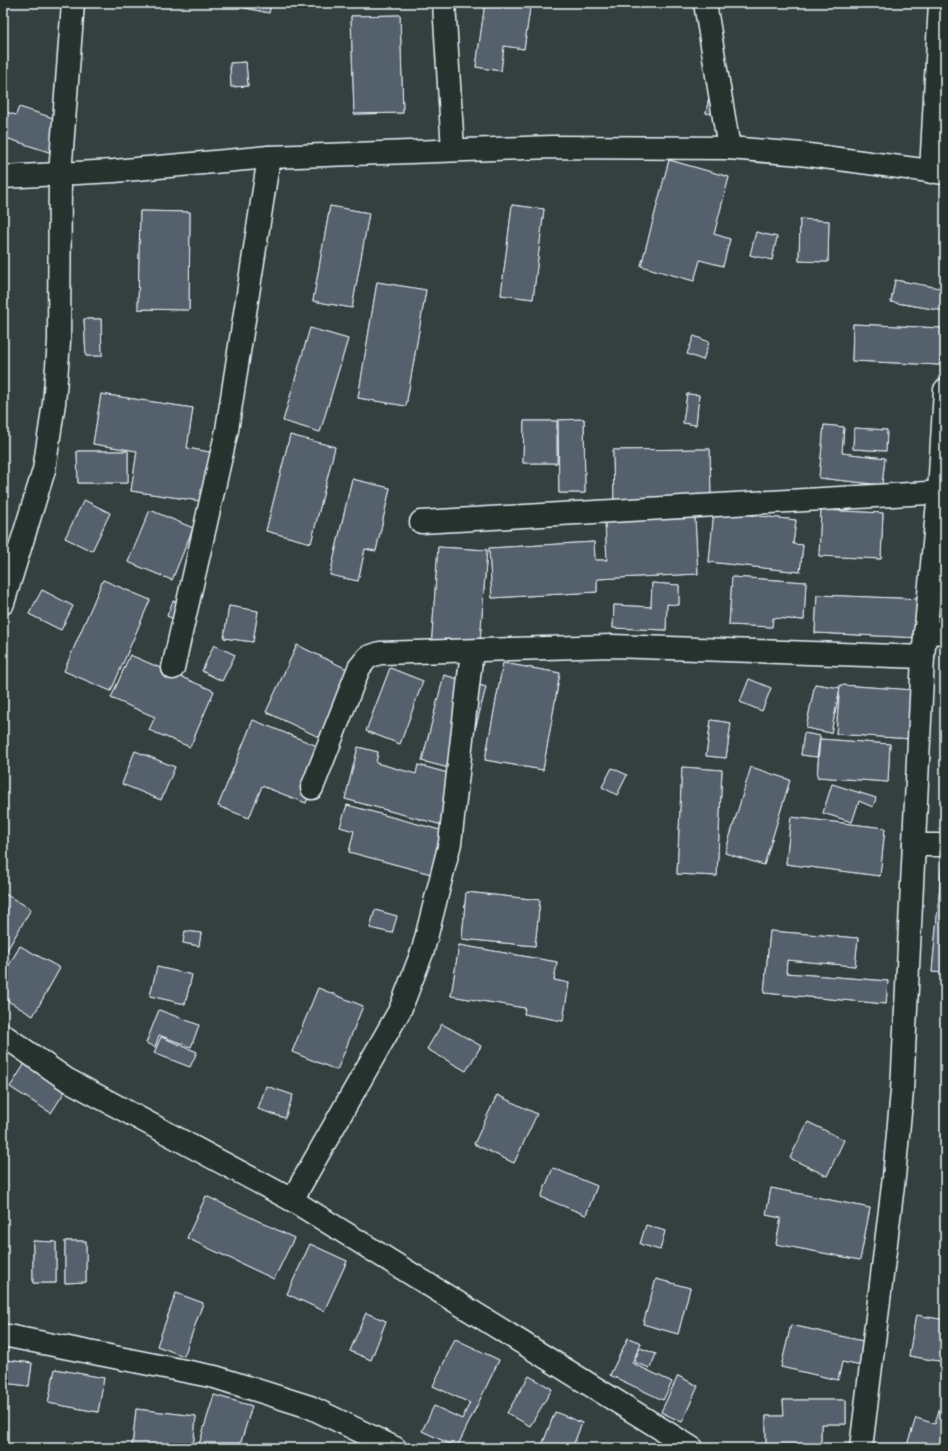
<svg xmlns="http://www.w3.org/2000/svg" width="948" height="1451" font-family="'Patrick Hand',sans-serif">
	<style>
		.building { fill: #55606d; stroke: #e8f1f8 }
		.lines { fill: none; stroke-linecap: round; stroke-linejoin: round }
		.street-casing { stroke: #e8f1f8; stroke-width: 25 }
		.secondary-casing { stroke: #e8f1f8; stroke-width: 25 }
		.street { stroke: #26332d; stroke-width: 22 }
		.secondary { stroke: #26332d; stroke-width: 22 }
	</style>
	<rect width="100%" height="100%" fill="#344040"/>
	<filter id="ink" filterUnits="userSpaceOnUse"><feTurbulence type="fractalNoise" baseFrequency=".025" numOctaves="2"/><feDisplacementMap in="SourceGraphic" scale="8" xChannelSelector="R" yChannelSelector="G"/><feConvolveMatrix kernelMatrix="1 2 1 2 8 2 1 2 1" color-interpolation-filters="sRGB"/></filter>
	<g filter="url(#ink)">
		<!-- building -->
		<g class="building">
			<polygon points="222,3 271,3 269,13"/>
			<polygon points="222,3 271,3 269,13"/>
			<polygon points="485,3 496,3 530,8 524,49 504,46 501,71 476,67"/>
			<polygon points="485,3 496,3 530,8 524,49 504,46 501,71 476,67"/>
			<polygon points="400,15 403,113 354,114 351,16"/>
			<polygon points="400,15 403,113 354,114 351,16"/>
			<polygon points="246,62 248,86 231,87 230,63"/>
			<polygon points="246,62 248,86 231,87 230,63"/>
			<polygon points="710,91 720,116 706,113"/>
			<polygon points="710,91 720,116 706,113"/>
			<polygon points="19,107 59,120 49,152 3,137 3,111 16,115"/>
			<polygon points="19,107 59,120 49,152 3,137 3,111 16,115"/>
			<polygon points="669,160 729,177 714,234 730,239 723,266 700,260 694,281 641,266"/>
			<polygon points="669,160 729,177 714,234 730,239 723,266 700,260 694,281 641,266"/>
			<polygon points="512,205 544,209 533,299 501,295"/>
			<polygon points="512,205 544,209 533,299 501,295"/>
			<polygon points="330,206 369,213 352,308 313,301"/>
			<polygon points="330,206 369,213 352,308 313,301"/>
			<polygon points="140,211 190,212 189,310 138,309"/>
			<polygon points="140,211 190,212 189,310 138,309"/>
			<polygon points="800,219 829,221 828,262 799,261"/>
			<polygon points="800,219 829,221 828,262 799,261"/>
			<polygon points="756,232 777,237 772,260 750,255"/>
			<polygon points="756,232 777,237 772,260 750,255"/>
			<polygon points="895,280 945,289 945,311 891,302"/>
			<polygon points="895,280 945,289 945,311 891,302"/>
			<polygon points="377,282 426,290 406,406 358,398"/>
			<polygon points="377,282 426,290 406,406 358,398"/>
			<polygon points="84,319 101,319 102,356 86,356"/>
			<polygon points="84,319 101,319 102,356 86,356"/>
			<polygon points="853,324 942,328 940,365 852,361"/>
			<polygon points="853,324 942,328 940,365 852,361"/>
			<polygon points="310,328 348,339 320,432 283,421"/>
			<polygon points="310,328 348,339 320,432 283,421"/>
			<polygon points="694,336 709,342 703,360 687,354"/>
			<polygon points="694,336 709,342 703,360 687,354"/>
			<polygon points="101,394 193,408 187,448 215,453 207,502 131,491 137,451 93,444"/>
			<polygon points="101,394 193,408 187,448 215,453 207,502 131,491 137,451 93,444"/>
			<polygon points="687,394 699,395 696,425 683,423"/>
			<polygon points="687,394 699,395 696,425 683,423"/>
			<polygon points="584,419 585,493 559,493 558,420"/>
			<polygon points="584,419 585,493 559,493 558,420"/>
			<polygon points="524,421 557,421 557,463 523,463"/>
			<polygon points="524,421 557,421 557,463 523,463"/>
			<polygon points="824,425 844,427 842,453 885,458 882,485 819,478"/>
			<polygon points="824,425 844,427 842,453 885,458 882,485 819,478"/>
			<polygon points="854,428 887,430 886,451 853,449"/>
			<polygon points="854,428 887,430 886,451 853,449"/>
			<polygon points="290,435 335,447 311,543 266,531"/>
			<polygon points="290,435 335,447 311,543 266,531"/>
			<polygon points="710,449 711,501 614,503 613,450"/>
			<polygon points="710,449 711,501 614,503 613,450"/>
			<polygon points="77,451 128,451 128,483 78,483"/>
			<polygon points="77,451 128,451 128,483 78,483"/>
			<polygon points="352,479 390,488 376,551 365,549 358,581 330,575"/>
			<polygon points="352,479 390,488 376,551 365,549 358,581 330,575"/>
			<polygon points="84,500 110,513 92,551 65,538"/>
			<polygon points="84,500 110,513 92,551 65,538"/>
			<polygon points="150,510 193,528 172,580 128,562"/>
			<polygon points="150,510 193,528 172,580 128,562"/>
			<polygon points="821,510 883,513 881,559 819,556"/>
			<polygon points="821,510 883,513 881,559 819,556"/>
			<polygon points="714,511 796,520 793,544 803,545 800,572 709,562"/>
			<polygon points="714,511 796,520 793,544 803,545 800,572 709,562"/>
			<polygon points="695,518 698,574 597,579 597,592 492,598 489,548 594,542 595,560 607,560 605,522"/>
			<polygon points="695,518 698,574 597,579 597,592 492,598 489,548 594,542 595,560 607,560 605,522"/>
			<polygon points="438,547 487,550 479,654 431,650"/>
			<polygon points="438,547 487,550 479,654 431,650"/>
			<polygon points="732,577 806,582 804,620 773,618 772,627 729,625"/>
			<polygon points="732,577 806,582 804,620 773,618 772,627 729,625"/>
			<polygon points="103,580 150,600 111,691 64,671"/>
			<polygon points="103,580 150,600 111,691 64,671"/>
			<polygon points="652,583 679,585 679,605 667,604 666,630 613,628 614,605 651,607"/>
			<polygon points="652,583 679,585 679,605 667,604 666,630 613,628 614,605 651,607"/>
			<polygon points="42,590 73,606 61,630 29,614"/>
			<polygon points="42,590 73,606 61,630 29,614"/>
			<polygon points="817,595 923,599 921,638 815,633"/>
			<polygon points="817,595 923,599 921,638 815,633"/>
			<polygon points="173,601 186,606 179,621 167,616"/>
			<polygon points="173,601 186,606 179,621 167,616"/>
			<polygon points="229,606 258,611 253,642 224,638"/>
			<polygon points="229,606 258,611 253,642 224,638"/>
			<polygon points="214,645 235,655 222,681 202,671"/>
			<polygon points="214,645 235,655 222,681 202,671"/>
			<polygon points="297,645 353,672 321,738 266,712"/>
			<polygon points="297,645 353,672 321,738 266,712"/>
			<polygon points="130,655 214,691 190,747 149,730 155,717 111,698"/>
			<polygon points="130,655 214,691 190,747 149,730 155,717 111,698"/>
			<polygon points="503,663 560,673 543,770 485,760"/>
			<polygon points="503,663 560,673 543,770 485,760"/>
			<polygon points="390,668 423,681 400,744 366,731"/>
			<polygon points="390,668 423,681 400,744 366,731"/>
			<polygon points="444,675 486,687 464,772 422,761"/>
			<polygon points="444,675 486,687 464,772 422,761"/>
			<polygon points="749,679 771,688 762,711 740,702"/>
			<polygon points="749,679 771,688 762,711 740,702"/>
			<polygon points="815,684 840,688 831,733 806,728"/>
			<polygon points="815,684 840,688 831,733 806,728"/>
			<polygon points="840,685 914,690 911,739 836,734"/>
			<polygon points="840,685 914,690 911,739 836,734"/>
			<polygon points="253,720 327,750 306,803 262,786 249,818 218,806"/>
			<polygon points="253,720 327,750 306,803 262,786 249,818 218,806"/>
			<polygon points="711,720 731,723 726,758 706,756"/>
			<polygon points="711,720 731,723 726,758 706,756"/>
			<polygon points="804,733 820,736 817,757 801,755"/>
			<polygon points="804,733 820,736 817,757 801,755"/>
			<polygon points="820,739 890,744 888,782 817,777"/>
			<polygon points="820,739 890,744 888,782 817,777"/>
			<polygon points="358,747 378,752 376,763 416,774 418,765 459,776 446,826 345,799"/>
			<polygon points="358,747 378,752 376,763 416,774 418,765 459,776 446,826 345,799"/>
			<polygon points="135,751 175,767 161,800 122,784"/>
			<polygon points="135,751 175,767 161,800 122,784"/>
			<polygon points="682,767 722,770 717,876 677,874"/>
			<polygon points="682,767 722,770 717,876 677,874"/>
			<polygon points="751,767 790,780 764,865 725,853"/>
			<polygon points="751,767 790,780 764,865 725,853"/>
			<polygon points="612,768 627,775 617,795 602,787"/>
			<polygon points="612,768 627,775 617,795 602,787"/>
			<polygon points="832,784 876,798 873,807 859,801 852,822 823,813"/>
			<polygon points="832,784 876,798 873,807 859,801 852,822 823,813"/>
			<polygon points="347,805 447,832 435,875 349,852 354,831 340,827"/>
			<polygon points="347,805 447,832 435,875 349,852 354,831 340,827"/>
			<polygon points="791,817 885,828 880,876 786,864"/>
			<polygon points="791,817 885,828 880,876 786,864"/>
			<polygon points="944,841 945,842 945,973 932,972"/>
			<polygon points="944,841 945,842 945,973 932,972"/>
			<polygon points="466,892 540,900 535,946 462,939"/>
			<polygon points="466,892 540,900 535,946 462,939"/>
			<polygon points="3,893 31,909 3,957"/>
			<polygon points="3,893 31,909 3,957"/>
			<polygon points="375,910 397,916 392,933 370,928"/>
			<polygon points="375,910 397,916 392,933 370,928"/>
			<polygon points="185,931 201,933 199,946 183,943"/>
			<polygon points="185,931 201,933 199,946 183,943"/>
			<polygon points="770,931 858,938 855,966 787,960 786,973 888,981 886,1004 764,993"/>
			<polygon points="770,931 858,938 855,966 787,960 786,973 888,981 886,1004 764,993"/>
			<polygon points="459,945 557,962 554,980 569,983 563,1021 524,1014 525,1008 451,996"/>
			<polygon points="459,945 557,962 554,980 569,983 563,1021 524,1014 525,1008 451,996"/>
			<polygon points="20,946 60,968 33,1016 3,998 3,976"/>
			<polygon points="20,946 60,968 33,1016 3,998 3,976"/>
			<polygon points="157,967 192,975 185,1004 150,996"/>
			<polygon points="157,967 192,975 185,1004 150,996"/>
			<polygon points="318,988 363,1006 337,1070 292,1052"/>
			<polygon points="318,988 363,1006 337,1070 292,1052"/>
			<polygon points="159,1010 199,1025 191,1047 159,1035 155,1047 146,1043"/>
			<polygon points="159,1010 199,1025 191,1047 159,1035 155,1047 146,1043"/>
			<polygon points="442,1024 481,1046 466,1071 427,1049"/>
			<polygon points="442,1024 481,1046 466,1071 427,1049"/>
			<polygon points="161,1037 197,1052 190,1067 154,1053"/>
			<polygon points="161,1037 197,1052 190,1067 154,1053"/>
			<polygon points="26,1062 67,1088 51,1113 10,1087"/>
			<polygon points="26,1062 67,1088 51,1113 10,1087"/>
			<polygon points="266,1086 293,1095 285,1118 258,1109"/>
			<polygon points="266,1086 293,1095 285,1118 258,1109"/>
			<polygon points="497,1095 537,1114 514,1163 474,1144"/>
			<polygon points="497,1095 537,1114 514,1163 474,1144"/>
			<polygon points="808,1122 844,1140 827,1176 790,1158"/>
			<polygon points="808,1122 844,1140 827,1176 790,1158"/>
			<polygon points="553,1168 597,1186 586,1215 541,1197"/>
			<polygon points="553,1168 597,1186 586,1215 541,1197"/>
			<polygon points="771,1188 870,1208 860,1260 776,1244 781,1218 766,1215"/>
			<polygon points="771,1188 870,1208 860,1260 776,1244 781,1218 766,1215"/>
			<polygon points="206,1196 294,1238 274,1279 187,1238"/>
			<polygon points="206,1196 294,1238 274,1279 187,1238"/>
			<polygon points="646,1225 665,1231 660,1250 640,1244"/>
			<polygon points="646,1225 665,1231 660,1250 640,1244"/>
			<polygon points="33,1241 56,1242 56,1283 33,1283"/>
			<polygon points="33,1241 56,1242 56,1283 33,1283"/>
			<polygon points="65,1241 86,1241 86,1282 65,1283"/>
			<polygon points="65,1241 86,1241 86,1282 65,1283"/>
			<polygon points="310,1244 347,1261 324,1311 287,1294"/>
			<polygon points="310,1244 347,1261 324,1311 287,1294"/>
			<polygon points="656,1279 690,1288 678,1334 643,1324"/>
			<polygon points="656,1279 690,1288 678,1334 643,1324"/>
			<polygon points="176,1293 203,1303 184,1356 157,1346"/>
			<polygon points="176,1293 203,1303 184,1356 157,1346"/>
			<polygon points="366,1313 386,1321 371,1360 350,1351"/>
			<polygon points="366,1313 386,1321 371,1360 350,1351"/>
			<polygon points="916,1315 945,1320 945,1362 909,1356"/>
			<polygon points="916,1315 945,1320 945,1362 909,1356"/>
			<polygon points="791,1325 867,1342 862,1366 842,1362 838,1380 781,1367"/>
			<polygon points="791,1325 867,1342 862,1366 842,1362 838,1380 781,1367"/>
			<polygon points="628,1338 641,1343 632,1363 672,1382 663,1400 610,1375"/>
			<polygon points="628,1338 641,1343 632,1363 672,1382 663,1400 610,1375"/>
			<polygon points="455,1339 499,1360 457,1447 422,1431 434,1406 462,1419 470,1403 433,1386"/>
			<polygon points="455,1339 499,1360 457,1447 422,1431 434,1406 462,1419 470,1403 433,1386"/>
			<polygon points="640,1348 656,1354 650,1368 634,1362"/>
			<polygon points="640,1348 656,1354 650,1368 634,1362"/>
			<polygon points="6,1360 32,1363 29,1386 3,1383"/>
			<polygon points="6,1360 32,1363 29,1386 3,1383"/>
			<polygon points="55,1369 104,1378 98,1412 48,1403"/>
			<polygon points="55,1369 104,1378 98,1412 48,1403"/>
			<polygon points="529,1376 552,1389 530,1426 507,1413"/>
			<polygon points="529,1376 552,1389 530,1426 507,1413"/>
			<polygon points="678,1376 698,1386 682,1422 661,1412"/>
			<polygon points="678,1376 698,1386 682,1422 661,1412"/>
			<polygon points="945,1390 945,1448 906,1448 916,1418 935,1424"/>
			<polygon points="945,1390 945,1448 906,1448 916,1418 935,1424"/>
			<polygon points="214,1395 252,1406 239,1448 198,1448"/>
			<polygon points="214,1395 252,1406 239,1448 198,1448"/>
			<polygon points="783,1400 846,1400 846,1424 821,1424 821,1445 766,1445 766,1416 784,1416"/>
			<polygon points="783,1400 846,1400 846,1424 821,1424 821,1445 766,1445 766,1416 784,1416"/>
			<polygon points="136,1409 196,1416 193,1448 132,1448"/>
			<polygon points="136,1409 196,1416 193,1448 132,1448"/>
			<polygon points="555,1412 582,1423 572,1448 541,1448"/>
			<polygon points="555,1412 582,1423 572,1448 541,1448"/>
		</g>
		<g class="lines">
			<!-- street casing -->
			<g class="street-casing">
				<g id="street">
					<polyline points="444,3 453,150"/>
					<polyline points="705,3 729,148"/>
					<polyline points="931,172 940,3"/>
					<polyline points="421,522 945,492"/>
					<polyline points="3,603 44,470 54,403 59,342 60,174 73,3"/>
					<polyline points="925,632 945,633"/>
					<polyline points="173,668 227,430 269,157"/>
					<polyline points="312,788 359,668 368,657 380,653 612,646 923,657"/>
					<polyline points="914,845 945,845"/>
					<polyline points="3,1035 66,1079 292,1200 692,1448"/>
					<polyline points="292,1200 400,1010 423,950 450,843 472,651"/>
					<polyline points="3,1335 215,1377 310,1407 395,1448"/>
					<polyline points="861,1448 894,1177 902,1091 923,657 939,492 945,390"/>
				</g>
			</g>
			<!-- secondary casing -->
			<g class="secondary-casing">
				<polyline id="secondary" points="3,177 114,171 269,157 552,147 729,148 801,154 945,173"/>
			</g>
			<!-- street -->
			<use href="#street" class="street"/>
			<!-- secondary -->
			<use href="#secondary" class="secondary"/>
		</g>
	</g>
	<!-- margin -->
	<rect width="948" height="1451" fill="none" stroke="#26332d" stroke-width="16"/>
	<rect x="8" y="8" width="932" height="1435" fill="none" stroke="#e8f1f8" stroke-width="1.5" filter="url(#ink)"/>
</svg>
